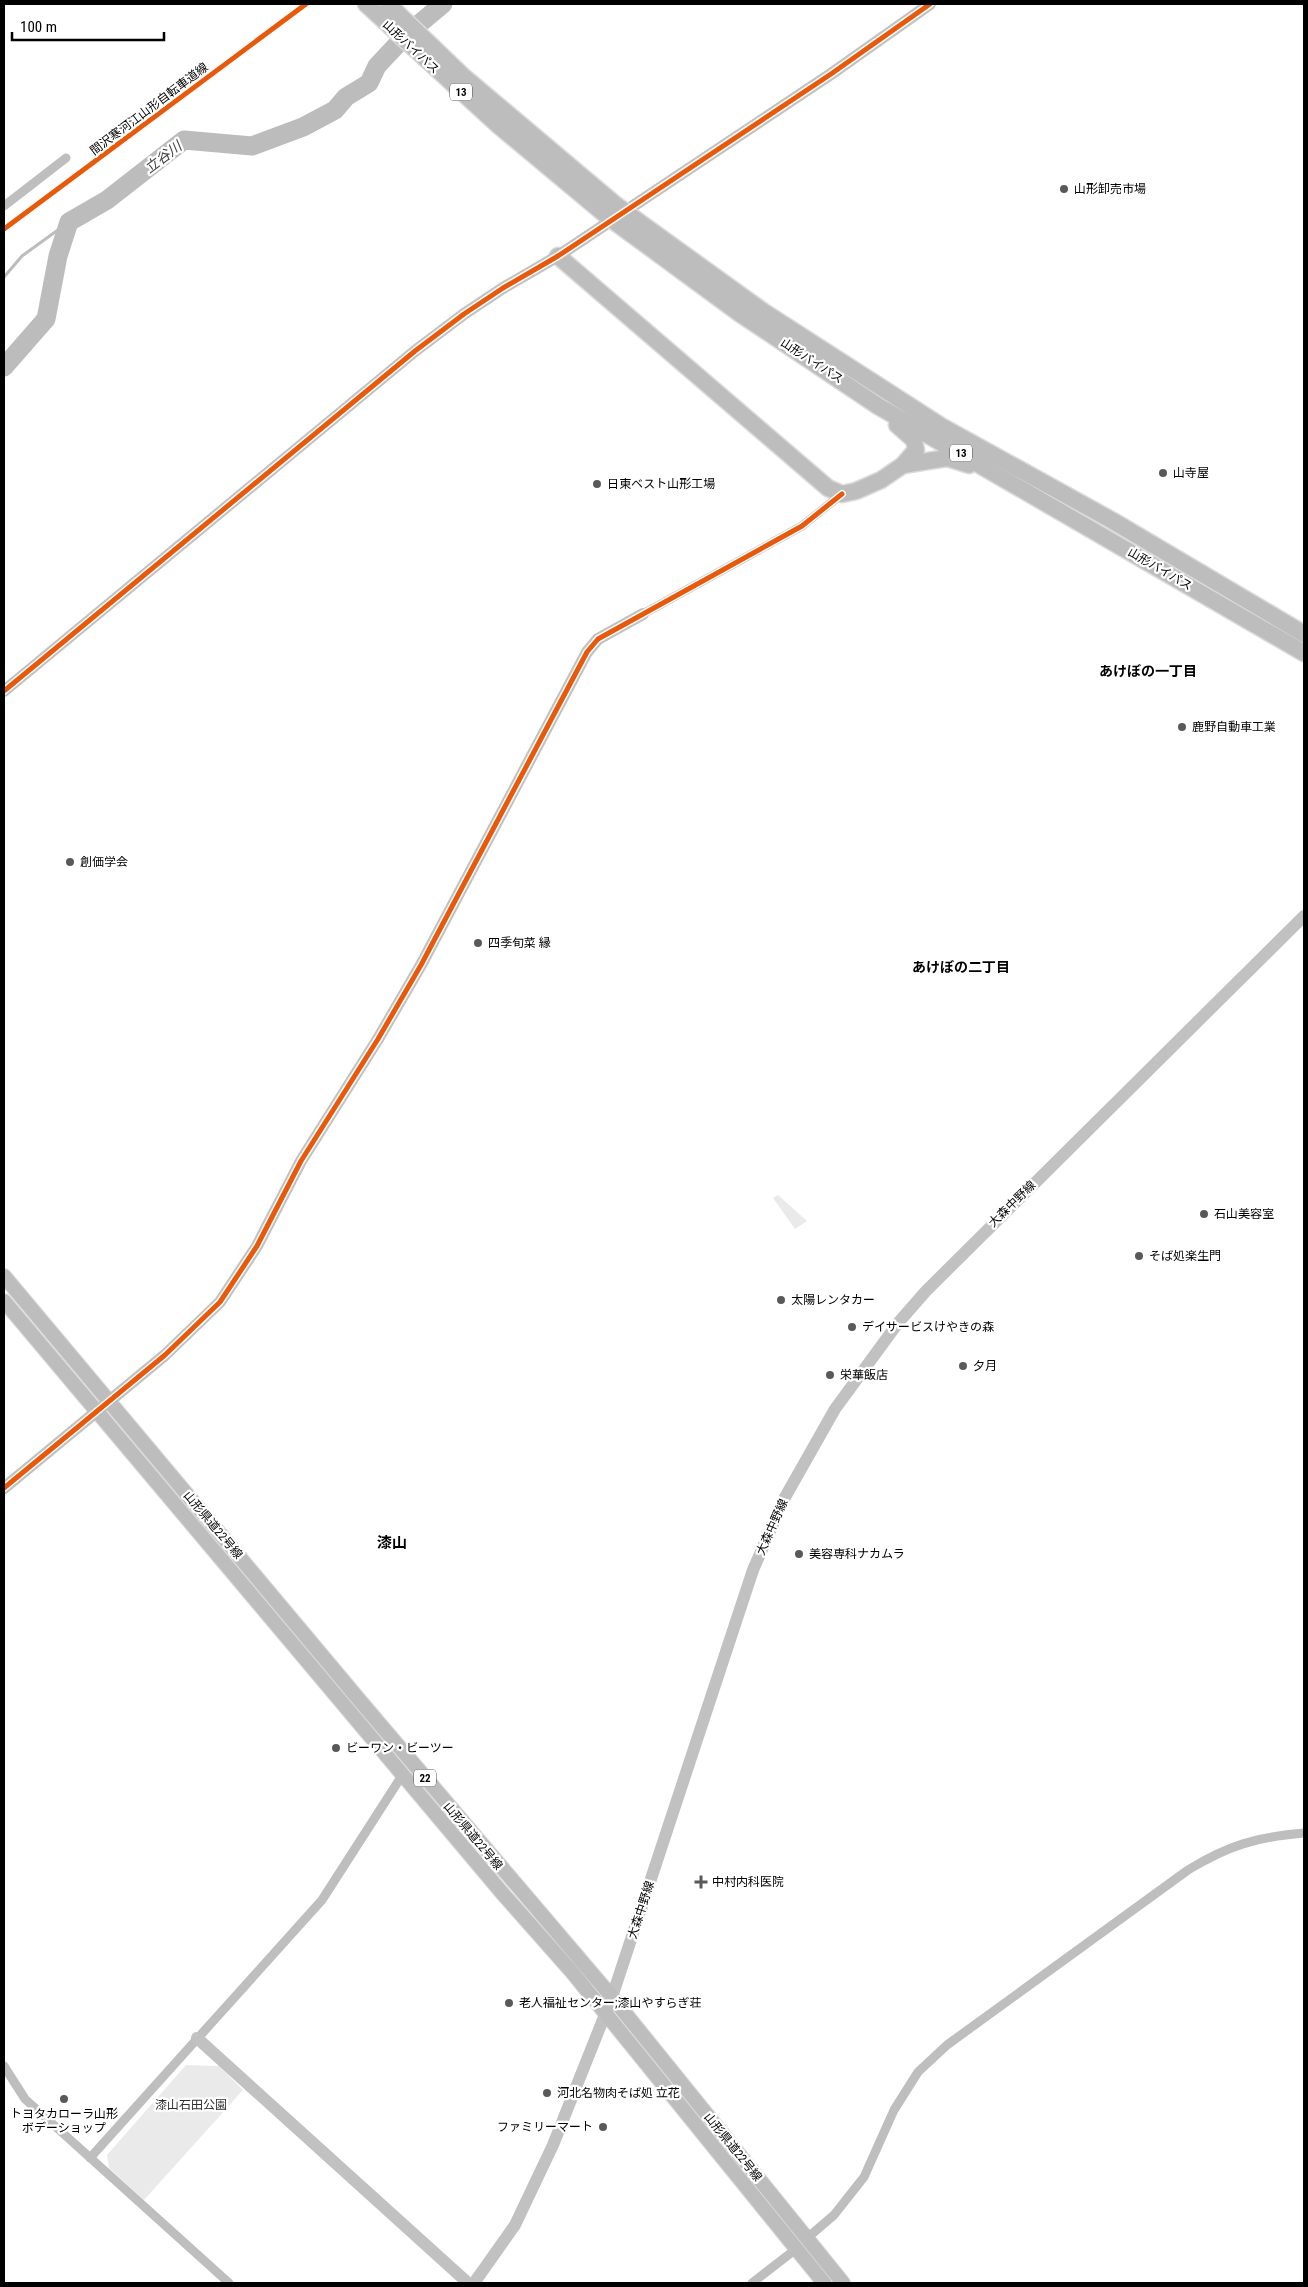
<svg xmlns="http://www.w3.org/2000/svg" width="1308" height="2287" font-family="'Roboto Condensed','Noto Sans JP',sans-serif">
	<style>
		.green { fill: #eaeaea }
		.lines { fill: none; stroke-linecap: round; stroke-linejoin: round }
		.stream { stroke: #bcbcbc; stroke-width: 3 }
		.river { stroke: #bcbcbc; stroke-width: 19 }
		.primary-casing { stroke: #dbdbdb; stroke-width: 16 }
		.highway-casing { stroke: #dbdbdb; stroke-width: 19 }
		.street { stroke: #bebebe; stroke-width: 9 }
		.secondary { stroke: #c1c1c1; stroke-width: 12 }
		.primary { stroke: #bdbdbd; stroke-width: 14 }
		.highway { stroke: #bdbdbd; stroke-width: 16 }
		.highway-bridge-casing { stroke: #dbdbdb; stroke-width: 19; stroke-linecap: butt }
		.highway-bridge { stroke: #bdbdbd; stroke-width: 16 }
		.cycleway-casing { stroke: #fff; stroke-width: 8 }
		.cycleway { stroke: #e8590c; stroke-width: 5 }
		.poi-dot { fill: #595959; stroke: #fff; stroke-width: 2 }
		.labels { text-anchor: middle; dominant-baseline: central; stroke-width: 4.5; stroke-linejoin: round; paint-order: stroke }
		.shield { fill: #fff; stroke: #4c4c4c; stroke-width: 1 }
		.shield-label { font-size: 11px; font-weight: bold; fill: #000 }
		.street-label { font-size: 12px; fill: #000; stroke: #fff }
		.poi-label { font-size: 12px; fill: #000; stroke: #fff; text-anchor: start }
		.park-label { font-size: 12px; fill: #2f2f2f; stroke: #fff }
		.water-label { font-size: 14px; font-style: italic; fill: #404040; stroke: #fff }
		.neighbourhood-label { font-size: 14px; font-weight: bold; fill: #000; stroke: #fff }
		.quarter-label { font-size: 15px; font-weight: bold; fill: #000; stroke: #fff }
	</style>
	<rect width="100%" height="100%" fill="#fff"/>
	<!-- green -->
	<g class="green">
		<polygon points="778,1195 807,1221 795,1229 773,1198"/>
		<polygon points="186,2065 219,2066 243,2090 144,2200 109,2168 107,2155"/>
	</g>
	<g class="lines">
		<!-- stream -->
		<polyline class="stream" points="4,277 22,256 69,222"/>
		<!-- river -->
		<polyline class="river" points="4,367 46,319 58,256 69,222 107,200 184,140 252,146 303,127 335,110 346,97 369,83 377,66 407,34 443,4"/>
		<!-- primary casing -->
		<g class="primary-casing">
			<g id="primary">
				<polyline points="4,1276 361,1702 612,1997 843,2283"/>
				<polyline points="4,1301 503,1894 572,1972 824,2283"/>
			</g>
		</g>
		<!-- highway casing -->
		<g class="highway-casing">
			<g id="highway">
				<polyline points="366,4 498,125 607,216"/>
				<polyline points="388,4 463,76 616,205"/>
				<polyline points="639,222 764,312 941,426 1113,521 1304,634"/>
				<polyline points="630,233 739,313 878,406 1304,653"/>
				<polyline points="558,256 828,488 842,494 856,491 881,480 903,465 916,450 914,440 897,425"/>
				<polyline points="903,465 947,458 969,465"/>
			</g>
		</g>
		<!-- street -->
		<g class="street">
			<polyline points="4,206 66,158"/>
			<polyline points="643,614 802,526 842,494"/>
			<polyline points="4,2066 25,2099 229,2283"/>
			<polyline points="90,2158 322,1900 403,1774"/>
			<path d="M806 2239 834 2215 864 2177 894 2110 918 2072 947 2045 1188 1870C1229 1845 1257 1837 1304 1833"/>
			<polyline points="752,2283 796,2249"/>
		</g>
		<!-- secondary -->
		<g class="secondary">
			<polyline points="4,691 415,351 464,314 503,288 558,256 831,74 930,4"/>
			<polyline points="4,1488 165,1355 220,1302 257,1246 301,1161 378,1039 421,965 587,652 598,639 643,614"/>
			<polyline points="197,2038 468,2283"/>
			<polyline points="474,2283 515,2225 553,2145 612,1997 753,1570 784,1499 835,1409 898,1323 926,1291 1304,916"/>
		</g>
		<!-- primary -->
		<use href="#primary" class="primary"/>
		<!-- highway -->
		<use href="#highway" class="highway"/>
		<!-- highway-bridge casing -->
		<g class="highway-bridge-casing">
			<g id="highway-bridge">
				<polyline points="616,205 639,222"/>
				<polyline points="607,216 630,233"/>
			</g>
		</g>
		<!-- highway-bridge -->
		<use href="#highway-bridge" class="highway-bridge"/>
		<!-- cycleway casing -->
		<g class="cycleway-casing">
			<g id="cycleway">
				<polyline points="4,229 306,4"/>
				<polyline points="4,691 415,351 464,314 503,288 558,256 831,74 930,4"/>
				<polyline points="4,1488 165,1355 220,1302 257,1246 301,1161 378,1039 421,965 587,652 598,639 802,526 842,494"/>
			</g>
		</g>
		<!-- cycleway -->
		<use href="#cycleway" class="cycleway"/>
	</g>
	<!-- markers -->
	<g class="poi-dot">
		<circle cx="1064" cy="189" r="5"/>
		<circle cx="1163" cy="473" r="5"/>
		<circle cx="597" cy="484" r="5"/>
		<circle cx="1182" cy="727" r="5"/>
		<circle cx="70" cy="862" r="5"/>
		<circle cx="478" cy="943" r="5"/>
		<circle cx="1204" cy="1214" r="5"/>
		<circle cx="1139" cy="1256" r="5"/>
		<circle cx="781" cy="1300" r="5"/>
		<circle cx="852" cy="1327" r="5"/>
		<circle cx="963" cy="1366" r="5"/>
		<circle cx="830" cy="1375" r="5"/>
		<circle cx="799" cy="1554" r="5"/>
		<circle cx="336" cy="1748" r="5"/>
		<path d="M698.5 1874.5h5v5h5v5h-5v5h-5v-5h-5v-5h5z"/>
		<circle cx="509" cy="2003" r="5"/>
		<circle cx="547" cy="2093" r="5"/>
		<circle cx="64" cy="2099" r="5"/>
		<circle cx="603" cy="2127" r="5"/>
	</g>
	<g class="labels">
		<!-- shield labels -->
		<g class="shield">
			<rect x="450" y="83.5" width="22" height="17" rx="4"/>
			<rect x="950" y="444.5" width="22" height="17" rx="4"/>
			<rect x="414" y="1769.5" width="22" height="17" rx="4"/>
		</g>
		<g class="shield-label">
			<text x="461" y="92">13</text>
			<text x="961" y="453">13</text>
			<text x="425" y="1778">22</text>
		</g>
		<!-- street labels -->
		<g class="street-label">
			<text transform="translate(411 47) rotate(43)">山形バイパス</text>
			<text transform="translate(149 109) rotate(-37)">間沢寒河江山形自転車道線</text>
			<text transform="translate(812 361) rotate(33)">山形バイパス</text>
			<text transform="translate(1160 569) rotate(30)">山形バイパス</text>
			<text transform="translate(1012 1204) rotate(-44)">大森中野線</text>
			<text transform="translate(213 1525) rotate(50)">山形県道22号線</text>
			<text transform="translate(772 1527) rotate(-66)">大森中野線</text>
			<text transform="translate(473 1836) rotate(50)">山形県道22号線</text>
			<text transform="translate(641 1910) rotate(-72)">大森中野線</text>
			<text transform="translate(733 2147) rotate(51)">山形県道22号線</text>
		</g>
		<!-- poi labels -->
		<g class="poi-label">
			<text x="1074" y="189">山形卸売市場</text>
			<text x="1173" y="473">山寺屋</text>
			<text x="607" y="484">日東ベスト山形工場</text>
			<text x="1192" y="727">鹿野自動車工業</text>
			<text x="80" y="862">創価学会</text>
			<text x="488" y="943">四季旬菜 縁</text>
			<text x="1214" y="1214">石山美容室</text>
			<text x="1149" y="1256">そば処楽生門</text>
			<text x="791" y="1300">太陽レンタカー</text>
			<text x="862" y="1327">デイサービスけやきの森</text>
			<text x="973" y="1366">夕月</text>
			<text x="840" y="1375">栄華飯店</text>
			<text x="809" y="1554">美容専科ナカムラ</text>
			<text x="346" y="1748">ビーワン・ビーツー</text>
			<text x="712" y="1882">中村内科医院</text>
			<text x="519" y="2003">老人福祉センター;漆山やすらぎ荘</text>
			<text x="557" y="2093">河北名物肉そば処 立花</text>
			<text x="64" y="2114" text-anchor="middle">トヨタカローラ山形<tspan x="64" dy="14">ボデーショップ</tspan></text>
			<text x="593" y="2127" text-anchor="end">ファミリーマート</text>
		</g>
		<!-- park labels -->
		<g class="park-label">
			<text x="191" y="2105">漆山石田公園</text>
		</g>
		<!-- water labels -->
		<g class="water-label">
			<text transform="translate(163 157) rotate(-37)">立谷川</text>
		</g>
		<!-- neighbourhood labels -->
		<g class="neighbourhood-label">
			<text x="1148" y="671">あけぼの一丁目</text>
			<text x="961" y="967">あけぼの二丁目</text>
		</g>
		<!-- quarter labels -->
		<g class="quarter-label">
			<text x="392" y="1543">漆山</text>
		</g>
	</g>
	<!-- border -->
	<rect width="1308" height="2287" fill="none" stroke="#000000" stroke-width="10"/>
	<!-- scale -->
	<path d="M12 32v8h152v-8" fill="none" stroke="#000000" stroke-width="2.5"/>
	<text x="20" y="32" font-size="15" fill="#000000" stroke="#ffffff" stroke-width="4" paint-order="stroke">100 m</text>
</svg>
